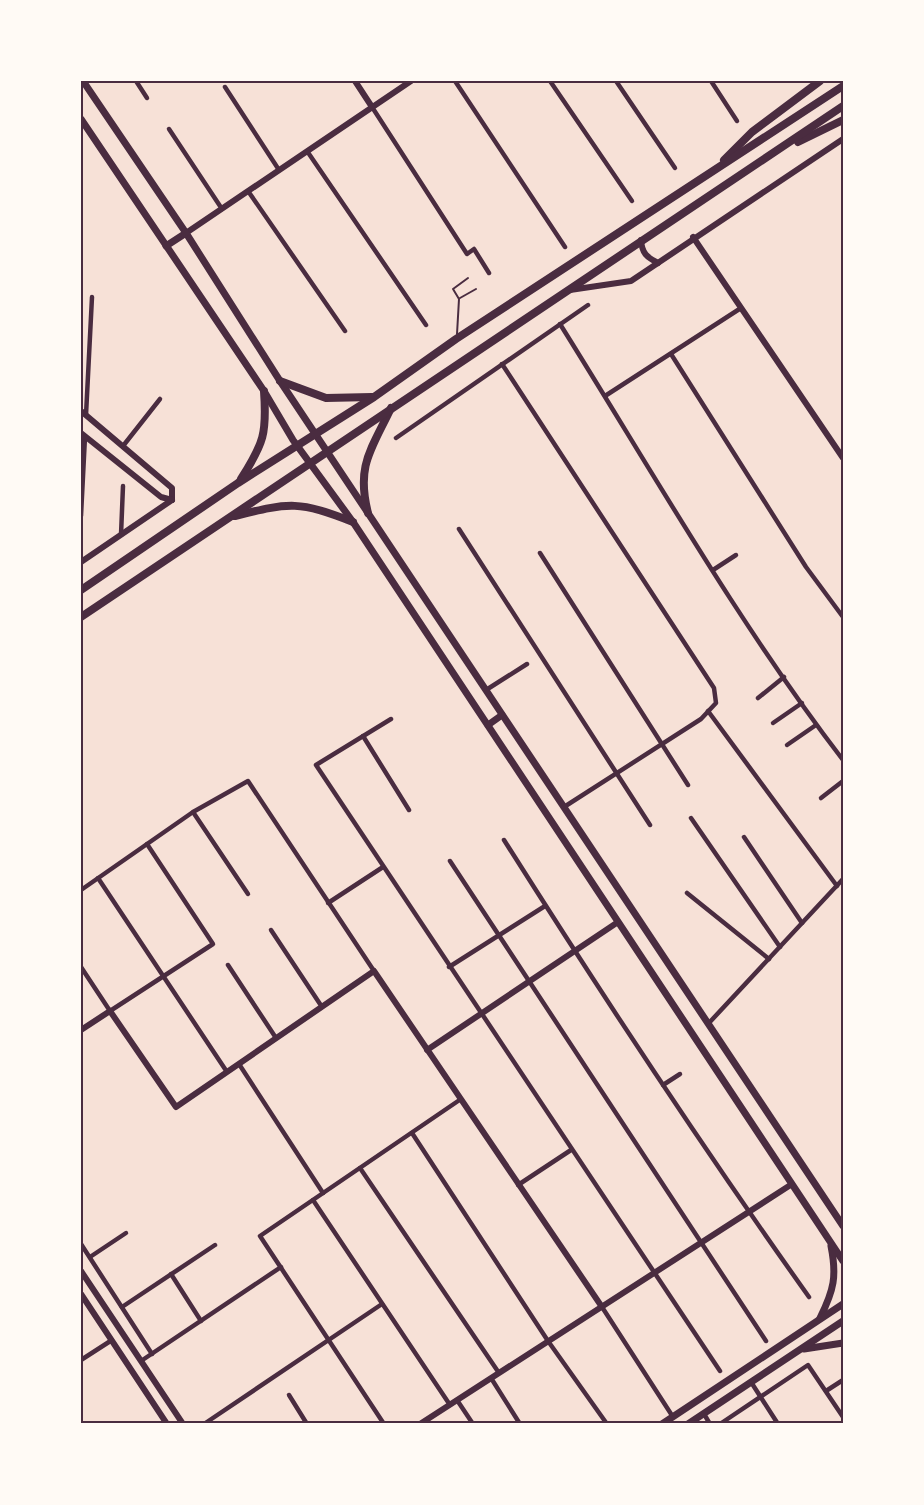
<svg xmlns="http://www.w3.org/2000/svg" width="924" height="1505" font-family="'Source Serif 4',serif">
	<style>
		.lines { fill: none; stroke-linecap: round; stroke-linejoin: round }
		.service { stroke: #4a2c40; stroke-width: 2 }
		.minor { stroke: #4a2c40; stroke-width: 4.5 }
		.tertiary { stroke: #4a2c40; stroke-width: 6 }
		.secondary { stroke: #4a2c40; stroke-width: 7 }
		.trunk { stroke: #4a2c40; stroke-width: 8 }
		.neatline { fill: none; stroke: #4a2c40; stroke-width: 2 }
	</style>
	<rect width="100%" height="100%" fill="#f7e1d7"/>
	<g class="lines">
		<!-- service -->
		<g class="service">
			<polyline points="460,298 476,289"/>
			<polyline points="457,334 459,299 453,289 468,278"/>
		</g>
		<!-- minor -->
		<g class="minor">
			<polyline points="136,81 147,98"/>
			<polyline points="455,81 565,247"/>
			<polyline points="550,81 632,201"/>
			<polyline points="616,81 675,168"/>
			<polyline points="711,81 737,121"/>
			<polyline points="225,87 279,170"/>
			<polyline points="372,107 467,254 474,249 489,273"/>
			<polyline points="169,129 222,209"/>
			<polyline points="307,151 426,325"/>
			<polyline points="248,191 345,331"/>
			<path d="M560 324C652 471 738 623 843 760"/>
			<polyline points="671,354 806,567 843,617"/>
			<polyline points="502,364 714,688 716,703 701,719 564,807"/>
			<polyline points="605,396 741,308"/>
			<polyline points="86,415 92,297"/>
			<polyline points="396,438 588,305"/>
			<polyline points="123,446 160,399"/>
			<polyline points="81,516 85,437"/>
			<polyline points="459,529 650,825"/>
			<polyline points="121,535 123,486"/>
			<polyline points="540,553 688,785"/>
			<polyline points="713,570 736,555"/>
			<polyline points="486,690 527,664"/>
			<polyline points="758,698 784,677"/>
			<polyline points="708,711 837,886"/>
			<polyline points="391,719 316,765 720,1371"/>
			<polyline points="773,723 802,703"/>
			<polyline points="363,736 409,810"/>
			<polyline points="787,745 816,725"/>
			<polyline points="821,798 843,781"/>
			<polyline points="193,812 248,894"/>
			<polyline points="691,818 780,947"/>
			<polyline points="744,837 802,923"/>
			<path d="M504 840C602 995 703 1148 809 1297"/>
			<polyline points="450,861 766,1341"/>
			<polyline points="98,878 227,1072"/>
			<polyline points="81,890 193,812 248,781 374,971"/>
			<polyline points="687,893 769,959"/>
			<polyline points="328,903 383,867"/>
			<polyline points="271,930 322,1007"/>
			<polyline points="228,965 276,1038"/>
			<polyline points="81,967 110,1011 213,944 147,844"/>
			<polyline points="449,967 545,906"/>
			<polyline points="708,1024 843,879"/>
			<polyline points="239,1064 323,1193"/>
			<polyline points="663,1085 680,1074"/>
			<polyline points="412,1133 548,1341 607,1424"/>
			<polyline points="360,1168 499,1373"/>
			<polyline points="518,1185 571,1150"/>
			<polyline points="313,1200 450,1405"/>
			<polyline points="81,1244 152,1354"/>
			<polyline points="90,1257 126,1233"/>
			<polyline points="171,1274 201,1321"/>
			<polyline points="122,1307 215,1245"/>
			<polyline points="602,1307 673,1417"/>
			<polyline points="81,1360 112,1340"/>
			<polyline points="141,1361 281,1267"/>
			<polyline points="491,1378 520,1424"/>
			<polyline points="751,1382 778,1424"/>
			<polyline points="826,1391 843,1380"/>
			<polyline points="289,1395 307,1424"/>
			<polyline points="457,1400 473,1424"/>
			<polyline points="704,1414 710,1424"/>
			<polyline points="204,1424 382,1304"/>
			<polyline points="384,1424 260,1236 461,1099"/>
			<polyline points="720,1424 808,1365 843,1417"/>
		</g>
		<!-- tertiary -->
		<g class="tertiary">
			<polyline points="355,81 372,107"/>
			<polyline points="186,233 411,81"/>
			<polyline points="693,237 843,458"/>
			<path d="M641 240C642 254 647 257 658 263"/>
			<polyline points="570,290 631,281 843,139"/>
			<polyline points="81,411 172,488 172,500"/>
			<polyline points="81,433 161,497 172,500"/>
			<polyline points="81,562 172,500"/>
			<polyline points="81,1030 110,1011 176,1107 374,971 602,1307"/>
			<polyline points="427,1050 618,922"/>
			<polyline points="81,1271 183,1424"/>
			<polyline points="81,1294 167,1424"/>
			<polyline points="420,1424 792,1184"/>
		</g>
		<!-- secondary -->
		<g class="secondary">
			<polyline points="83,81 186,233 280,381 843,1226"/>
			<polyline points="81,119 264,391 293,440 353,522 843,1261"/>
			<polyline points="166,246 186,233"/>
			<polyline points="488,725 502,715"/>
			<path d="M820 1318C834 1290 837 1276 831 1246"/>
			<polyline points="804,1349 843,1343"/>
			<polyline points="662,1424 843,1304"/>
			<polyline points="688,1424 843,1321"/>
		</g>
		<!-- trunk -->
		<g class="trunk">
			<polyline points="798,142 843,120"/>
			<polyline points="724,160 752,132 820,81"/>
			<polyline points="280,381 326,398 372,397"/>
			<path d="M241 479C264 443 267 433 264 391"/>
			<path d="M368 513C356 466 371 450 391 408"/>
			<path d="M235 516C291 502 299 501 353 522"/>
			<polyline points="81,590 238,483 374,397 456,339 843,86"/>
			<polyline points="81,617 843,106"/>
		</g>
	</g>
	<!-- border -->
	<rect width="924" height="1505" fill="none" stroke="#fffaf5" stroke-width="165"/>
	<rect x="82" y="82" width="760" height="1340" class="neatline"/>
</svg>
